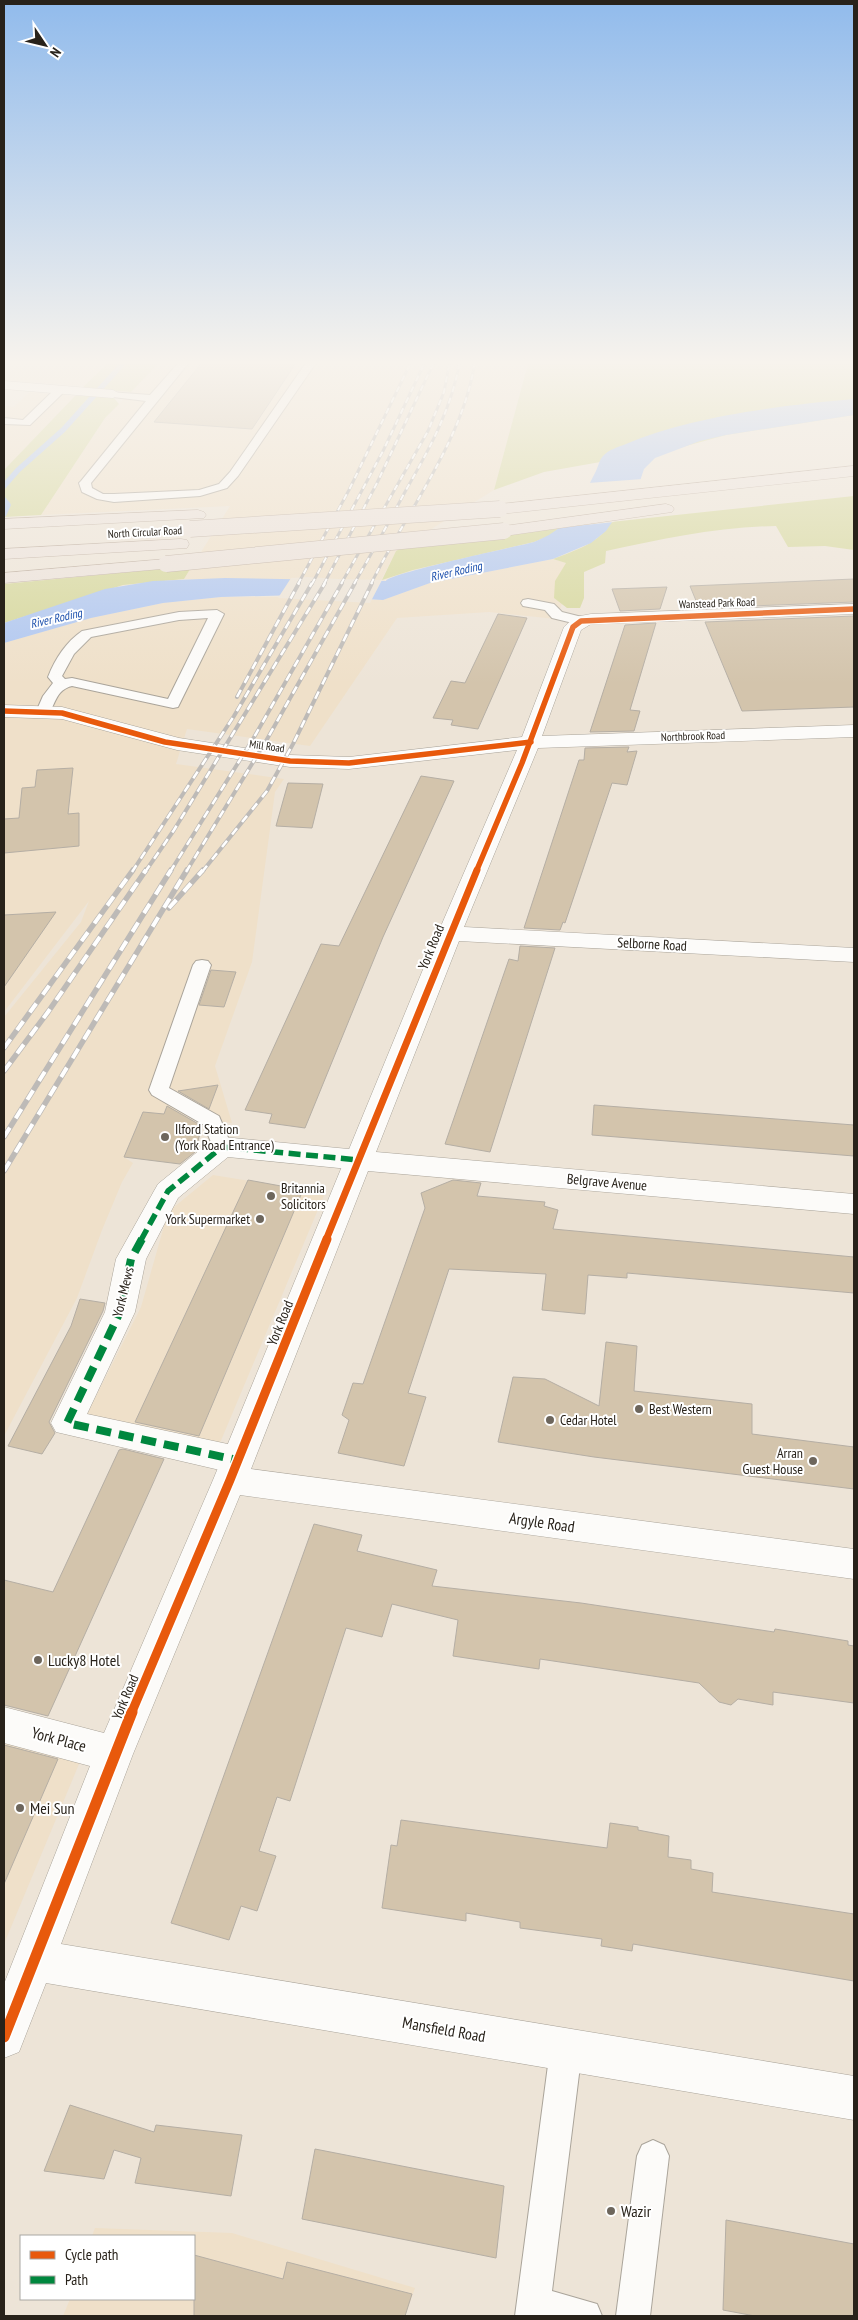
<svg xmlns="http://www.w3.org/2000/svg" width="858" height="2320" font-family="'PT Sans Narrow',sans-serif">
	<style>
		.built { fill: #efe0c9 }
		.green { fill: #d5d79a }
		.water { fill: #aec6f1 }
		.pier { fill: #ede4d7 }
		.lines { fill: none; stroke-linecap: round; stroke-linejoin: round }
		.stream { stroke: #aec6f1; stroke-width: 5.5 }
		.building { fill: #d3c4ac; stroke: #b5aea4 }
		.service-casing { stroke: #aaa49a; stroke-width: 2 }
		.pedestrian-casing { stroke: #aaa49a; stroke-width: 1 }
		.minor-casing { stroke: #aaa49a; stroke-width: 1 }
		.trunk-casing { stroke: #b9a899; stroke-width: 1 }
		.service { fill: #fcfbf9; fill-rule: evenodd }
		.pedestrian { fill: #fcfbf9; fill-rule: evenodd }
		.minor { fill: #fcfbf9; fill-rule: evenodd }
		.trunk { fill: #ece2da; fill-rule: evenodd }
		.rail-far2-casing { stroke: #bdbab7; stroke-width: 3 }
		.rail-far1-casing { stroke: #bdbab7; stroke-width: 4 }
		.rail-casing { stroke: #bdbab7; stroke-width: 5.5 }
		.rail-far2 { stroke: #fff; stroke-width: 2; stroke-dasharray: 6; stroke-linecap: butt }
		.rail-far1 { stroke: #fff; stroke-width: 2.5; stroke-dasharray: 8; stroke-linecap: butt }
		.rail { stroke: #fff; stroke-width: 4; stroke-dasharray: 11; stroke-linecap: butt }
		.trunk-bridge-casing { stroke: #b9a899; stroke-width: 17; stroke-linecap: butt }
		.trunk-bridge { stroke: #ece2da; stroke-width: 16 }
		.quiet-far1 { stroke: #00873e; stroke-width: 5.5; stroke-dasharray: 12 5.5; stroke-linecap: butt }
		.quiet { stroke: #00873e; stroke-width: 8; stroke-dasharray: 15 8; stroke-linecap: butt }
		.cycleway-far3-casing { stroke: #fff; stroke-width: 8 }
		.cycleway-far2-casing { stroke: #fff; stroke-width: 10 }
		.cycleway-far1-casing { stroke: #fff; stroke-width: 12 }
		.cycleway-casing { stroke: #fff; stroke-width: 14 }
		.cycleway-far3 { stroke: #e8590c; stroke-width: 5.5 }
		.cycleway-far2 { stroke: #e8590c; stroke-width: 7 }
		.cycleway-far1 { stroke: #e8590c; stroke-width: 9 }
		.cycleway { stroke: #e8590c; stroke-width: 11 }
		.poi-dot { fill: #6d665c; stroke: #fff; stroke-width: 2 }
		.labels { text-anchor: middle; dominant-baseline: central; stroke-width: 4; stroke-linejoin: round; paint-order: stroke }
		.far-street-label { font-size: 11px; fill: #28221a; stroke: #fff }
		.far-water-label { font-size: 12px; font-style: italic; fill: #1c50ad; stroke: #fff }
		.street-label { font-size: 14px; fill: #28221a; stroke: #fff }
		.poi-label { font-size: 14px; fill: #28221a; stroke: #fff; text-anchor: start }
		.near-street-label { font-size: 16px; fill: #28221a; stroke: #fff }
		.near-poi-label { font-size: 16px; fill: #28221a; stroke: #fff; text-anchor: start }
	</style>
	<rect width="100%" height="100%" fill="#ede4d7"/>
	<!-- built -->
	<g class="built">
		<polygon points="4,360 111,360 85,386 4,380"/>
		<polygon points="162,360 529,360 494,490 396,551 371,600 383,600 430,583 553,559 566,563 554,598 562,604 556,619 489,612 397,618 310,746 187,729 176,764 284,779 275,792 252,962 215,1066 232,1123 143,1112 124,1157 133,1163 122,1182 102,1230 77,1298 4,1436 4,1017 81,922 89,901 4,1012 4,643 91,618 163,603 221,597 279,597 289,581 184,579 230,506 41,515 105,418"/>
		<polygon points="30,392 75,396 4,470 4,406 14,407"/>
		<polygon points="213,1175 325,1193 217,1450 86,1416 141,1307 168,1212"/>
		<polygon points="4,1729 84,1752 4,1944"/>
		<polygon points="95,2228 232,2233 415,2288 405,2316 63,2316 70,2299 194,2299 194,2236 92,2236"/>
	</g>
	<!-- green -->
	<g class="green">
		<polygon points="111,360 162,360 131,392 82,388"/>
		<polygon points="529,360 854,360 854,415 726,435 679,448 544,472 494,490"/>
		<polygon points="80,395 114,398 119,404 105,418 41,515 4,517 4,470 75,396"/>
		<path d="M854 496V550L825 546 788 547 776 526C718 527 662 539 606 551L605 563 584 572V598L580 608H567L554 598 555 581 566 563 553 559C574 551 600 543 611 522Z"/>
		<polygon points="562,527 549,536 534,542 413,570 382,580 396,551 409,543"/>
		<polygon points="192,566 184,579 123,585 4,623 4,584"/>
	</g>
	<!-- water -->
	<path class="water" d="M854 399V415L726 435 700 441 655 458 644 469 640 481 606 531 591 543 553 559 430 583 383 600 299 595 221 597 163 603 91 618 4 643V623L105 589 153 581 225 578 386 581C391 573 515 547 534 542 572 527 578 506 595 473 598 468 599 460 603 456 608 450 618 447 626 444 690 416 785 405 854 399Z"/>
	<!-- pier -->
	<g class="pier">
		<polygon points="643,479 614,522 557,528 573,509 585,492 588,483"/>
		<polygon points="307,577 338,579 382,580 370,603 278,598 291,578"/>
	</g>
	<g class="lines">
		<!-- stream -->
		<g class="stream">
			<polyline points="4,486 18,470 63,430 126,360"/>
			<polyline points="4,500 8,505 4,514"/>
		</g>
	</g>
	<!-- building -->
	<g class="building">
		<polygon points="204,360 298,360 252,429 154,422"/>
		<polygon points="854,579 854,602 699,608 690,586"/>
		<polygon points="667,587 660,609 620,611 612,589"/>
		<polygon points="498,614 527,618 478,729 451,725 453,720 433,718 451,681 465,683"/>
		<polygon points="854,616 854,707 742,711 705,622"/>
		<polygon points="656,623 630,710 640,711 634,731 590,732 625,625"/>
		<polygon points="629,747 627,752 637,751 627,785 612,783 565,923 563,922 560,930 524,928 579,760 584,760 585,748"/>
		<polygon points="73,768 68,814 79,813 79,846 4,853 4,819 19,818 22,788 35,787 37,770"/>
		<polygon points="421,776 454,781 383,937 305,1128 269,1123 272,1114 245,1110 321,944 339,946"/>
		<polygon points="288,783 323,784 312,828 276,826"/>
		<polygon points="56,912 4,987 4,915"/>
		<polygon points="520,946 555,948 490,1152 445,1144 509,959 518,961"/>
		<polygon points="211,970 236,972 224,1007 199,1005"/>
		<polygon points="218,1085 209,1109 178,1091"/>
		<polygon points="594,1105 854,1125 854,1156 592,1135"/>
		<polygon points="167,1106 202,1126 195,1152 180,1164 124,1157 143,1112 164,1114"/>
		<polygon points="248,1180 303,1190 199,1436 135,1422"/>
		<polygon points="453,1180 481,1183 477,1196 545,1202 544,1206 558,1210 553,1229 854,1257 854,1293 627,1273 627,1278 588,1275 585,1314 542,1310 546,1274 449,1269 408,1393 426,1397 404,1466 338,1453 349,1420 342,1415 353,1383 363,1384 425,1208 421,1193"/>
		<polygon points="80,1299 105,1303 103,1311 49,1422 55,1433 42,1454 8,1446 71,1326"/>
		<polygon points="606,1342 637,1346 634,1391 752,1404 752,1434 854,1447 854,1489 594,1457 498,1442 513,1377 545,1379 599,1406"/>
		<polygon points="123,1449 164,1459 48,1716 4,1705 4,1580 53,1592 119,1450"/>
		<polygon points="314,1524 362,1535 357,1551 437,1570 432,1586 581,1603 774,1632 775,1629 848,1641 848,1645 854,1646 854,1703 773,1692 773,1705 738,1699 731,1705 719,1702 699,1683 540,1659 539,1669 453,1656 458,1620 392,1604 382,1637 346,1628 290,1801 277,1797 259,1851 276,1856 257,1911 241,1906 229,1940 171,1923"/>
		<polygon points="4,1745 58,1759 4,1884"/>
		<polygon points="401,1820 607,1848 610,1823 638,1827 638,1830 669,1836 668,1857 691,1860 691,1869 713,1873 712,1892 854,1914 854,1981 633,1944 632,1951 601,1946 602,1939 520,1928 520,1922 466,1913 466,1921 382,1908 391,1845 397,1846"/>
		<polygon points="70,2105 154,2132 156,2125 242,2135 231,2196 135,2183 141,2158 114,2150 104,2179 44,2171"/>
		<polygon points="315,2149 504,2186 496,2258 302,2219"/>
		<polygon points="726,2220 854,2244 854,2316 755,2316 723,2310"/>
		<polygon points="194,2255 283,2279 287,2262 412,2294 405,2316 194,2316"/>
	</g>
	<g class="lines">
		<!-- service casing -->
		<g class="service-casing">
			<g id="service">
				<polygon points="181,360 191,360 91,483 92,488 103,494 114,494 199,490 219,484 230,472 308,360 318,360 238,476 227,488 200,496 114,502 97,499 82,492 79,483 81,481 146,401 113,397 108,394 109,392 150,395"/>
				<polygon points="61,386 66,389 65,391 30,425 4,424 4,418 23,420 57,387"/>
				<polygon points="528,599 554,604 562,612 586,618 588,621 581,625 552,618 545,610 523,606 521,603 523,600"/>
				<path d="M217 610 224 614 178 707 173 708 72 686C56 690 56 703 48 715H38L36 712 43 696 53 683 48 677C55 659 66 642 82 631L179 612ZM208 618 168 699 72 678 65 679 62 676 74 654 91 637 179 620Z"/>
				<polygon points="202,960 208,961 211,965 169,1088 219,1116 232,1147 229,1152 222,1154 215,1152 204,1125 152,1095 149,1090 193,965 196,961"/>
				<polygon points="566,2034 577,2039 582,2050 552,2291 597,2304 602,2316 515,2316 550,2050 555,2039"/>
				<polygon points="653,2140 664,2145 669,2156 650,2316 616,2316 637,2156 642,2145"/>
			</g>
		</g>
		<!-- pedestrian casing -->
		<g class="pedestrian-casing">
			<polygon id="pedestrian" points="222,1137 359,1150 369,1153 373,1160 369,1167 359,1170 228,1157 178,1198 146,1259 135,1312 87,1414 237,1446 249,1450 253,1460 249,1470 237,1474 56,1432 51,1423 105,1312 116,1259 154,1191 158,1184 212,1140"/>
		</g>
		<!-- minor casing -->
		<g class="minor-casing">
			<g id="minor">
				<polygon points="4,381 113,390 120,394 113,398 4,389"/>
				<polygon points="854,604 854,614 591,624 581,630 542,736 854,725 854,737 538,748 464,927 854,948 854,962 459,941 376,1152 854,1194 854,1214 368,1171 251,1469 854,1549 854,1579 240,1495 133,1754 61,1944 854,2076 854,2120 46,1983 19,2052 4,2058 4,1984 90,1766 4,1743 4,1707 104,1733 213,1480 438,933 517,750 349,769 290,767 177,750 62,719 4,717 4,705 62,707 179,738 290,755 349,757 522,737 564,627 575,617 591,614"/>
			</g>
		</g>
		<!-- trunk casing -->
		<g class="trunk-casing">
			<g id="trunk">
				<polygon points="854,466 854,476 500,514 494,512 492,509 494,506 500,504"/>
				<polygon points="666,504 672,506 674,509 672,512 504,536 498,535 496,531 498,527 504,526"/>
				<polygon points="198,510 204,512 206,515 204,518 4,529 4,519"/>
				<polygon points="181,539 187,540 189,544 187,548 4,559 4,549"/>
				<polygon points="166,559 172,560 175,564 172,568 4,583 4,573"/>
			</g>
		</g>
		<!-- service -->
		<use href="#service" class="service"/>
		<!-- pedestrian -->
		<use href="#pedestrian" class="pedestrian"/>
		<!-- minor -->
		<use href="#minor" class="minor"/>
		<!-- trunk -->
		<use href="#trunk" class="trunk"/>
		<!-- rail-far2 casing -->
		<g class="rail-far2-casing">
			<g id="rail-far2">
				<polyline points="298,584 349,490 412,360"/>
				<polyline points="312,584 383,451 426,360"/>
				<polyline points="324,584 377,483 435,360"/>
				<polyline points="341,584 428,431 444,392 450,360"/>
				<path d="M354 584C372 553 389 522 406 490 430 448 452 408 460 360"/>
				<path d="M371 584C405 514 465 438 475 360"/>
			</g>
		</g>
		<!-- rail-far1 casing -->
		<g class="rail-far1-casing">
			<g id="rail-far1">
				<polyline points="237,697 299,583"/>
				<polyline points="132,872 234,716 312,583"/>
				<polyline points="145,872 174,830 325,583"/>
				<polyline points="170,872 253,739 342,583"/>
				<polyline points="186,872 266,741 355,583"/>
				<polyline points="202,872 267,791 293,744 372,583"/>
			</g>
		</g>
		<!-- rail casing -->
		<g class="rail-casing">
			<g id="rail">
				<polyline points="169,908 203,870"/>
				<polyline points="4,1048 133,870"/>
				<polyline points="4,1071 48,1012 146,870"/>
				<polyline points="4,1137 171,870"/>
				<polyline points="4,1171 187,870"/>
			</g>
		</g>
		<!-- rail-far2 -->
		<use href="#rail-far2" class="rail-far2"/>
		<!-- rail-far1 -->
		<use href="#rail-far1" class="rail-far1"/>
		<!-- rail -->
		<use href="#rail" class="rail"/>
		<!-- trunk-bridge casing -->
		<g class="trunk-bridge-casing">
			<g id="trunk-bridge">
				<polyline points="190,529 500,509"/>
				<polyline points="166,564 504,531"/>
			</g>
		</g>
		<!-- trunk-bridge -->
		<use href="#trunk-bridge" class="trunk-bridge"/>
		<!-- quiet-far1 -->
		<polyline class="quiet-far1" points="141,1240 168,1191 222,1147 359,1160"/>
		<!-- quiet -->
		<polyline class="quiet" points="142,1239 131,1259 120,1312 67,1423 237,1460"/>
		<!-- cycleway-far3 casing -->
		<g class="cycleway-far3-casing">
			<g id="cycleway-far3">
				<polyline points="4,711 62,713 165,742 290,761 349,763 531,742"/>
				<polyline points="476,872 522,763 573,627 581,621 854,609"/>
			</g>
		</g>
		<!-- cycleway-far2 casing -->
		<g class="cycleway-far2-casing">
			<polyline id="cycleway-far2" points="326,1240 477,870"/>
		</g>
		<!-- cycleway-far1 casing -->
		<g class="cycleway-far1-casing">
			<polyline id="cycleway-far1" points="131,1714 230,1480 327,1239"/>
		</g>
		<!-- cycleway casing -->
		<g class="cycleway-casing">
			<polyline id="cycleway" points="4,2037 132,1712"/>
		</g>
		<!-- cycleway-far3 -->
		<use href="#cycleway-far3" class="cycleway-far3"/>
		<!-- cycleway-far2 -->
		<use href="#cycleway-far2" class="cycleway-far2"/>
		<!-- cycleway-far1 -->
		<use href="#cycleway-far1" class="cycleway-far1"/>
		<!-- cycleway -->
		<use href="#cycleway" class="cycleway"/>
	</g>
	<!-- sky -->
	<linearGradient id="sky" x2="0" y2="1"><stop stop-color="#91bbec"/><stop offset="0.53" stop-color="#f7f3ed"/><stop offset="1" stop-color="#f7f3ed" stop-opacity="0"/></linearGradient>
	<rect width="858" height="684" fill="url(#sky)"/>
	<!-- markers -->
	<g class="poi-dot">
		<circle cx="165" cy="1137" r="5"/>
		<circle cx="271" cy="1196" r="5"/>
		<circle cx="260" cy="1219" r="5"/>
		<circle cx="639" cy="1409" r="5"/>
		<circle cx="550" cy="1420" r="5"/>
		<circle cx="813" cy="1461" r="5"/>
		<circle cx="38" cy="1660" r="5"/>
		<circle cx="20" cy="1808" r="5"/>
		<circle cx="611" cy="2211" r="5"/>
	</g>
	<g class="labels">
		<!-- far-street labels -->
		<g class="far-street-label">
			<text transform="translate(145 532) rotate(-3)">North Circular Road</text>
			<text transform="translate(717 603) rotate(-2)">Wanstead Park Road</text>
			<text transform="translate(693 736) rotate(-2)">Northbrook Road</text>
			<text transform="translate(267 746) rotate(8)">Mill Road</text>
		</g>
		<!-- far-water labels -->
		<g class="far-water-label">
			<text transform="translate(456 571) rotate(-13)">River Roding</text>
			<text transform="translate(56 618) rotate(-13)">River Roding</text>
		</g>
		<!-- street labels -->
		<g class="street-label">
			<text transform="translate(652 944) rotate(3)">Selborne Road</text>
			<text transform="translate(431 947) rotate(-68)">York Road</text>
			<text transform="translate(607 1182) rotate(5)">Belgrave Avenue</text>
			<text transform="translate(123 1292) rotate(-76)">York Mews</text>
			<text transform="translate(280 1323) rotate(-68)">York Road</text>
			<text transform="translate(125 1697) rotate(-67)">York Road</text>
		</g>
		<!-- poi labels -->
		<g class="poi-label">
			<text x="175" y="1129">Ilford Station<tspan x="175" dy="16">(York Road Entrance)</tspan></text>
			<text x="281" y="1188">Britannia<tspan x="281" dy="16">Solicitors</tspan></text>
			<text x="250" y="1219" text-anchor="end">York Supermarket</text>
			<text x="649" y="1409">Best Western</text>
			<text x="560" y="1420">Cedar Hotel</text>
			<text x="803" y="1453" text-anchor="end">Arran<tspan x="803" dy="16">Guest House</tspan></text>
		</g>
		<!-- near-street labels -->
		<g class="near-street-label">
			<text transform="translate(542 1522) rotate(8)">Argyle Road</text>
			<text transform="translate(59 1739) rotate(15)">York Place</text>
			<text transform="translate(444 2029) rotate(10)">Mansfield Road</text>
		</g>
		<!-- near-poi labels -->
		<g class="near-poi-label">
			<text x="48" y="1660">Lucky8 Hotel</text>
			<text x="30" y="1808">Mei Sun</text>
			<text x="621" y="2211">Wazir</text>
		</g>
	</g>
	<!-- border -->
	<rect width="858" height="2320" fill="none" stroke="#28221a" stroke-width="10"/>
	<!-- legend -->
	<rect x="20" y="2235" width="175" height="65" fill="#ffffff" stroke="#a9a7a3"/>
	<rect x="30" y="2251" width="25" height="8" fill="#e8590c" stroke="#a9a7a3"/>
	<text x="65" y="2260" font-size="15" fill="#28221a">Cycle path</text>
	<rect x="30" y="2276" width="25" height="8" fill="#00873e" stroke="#a9a7a3"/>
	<text x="65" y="2285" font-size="15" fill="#28221a">Path</text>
	<!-- north arrow -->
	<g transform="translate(45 45) rotate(125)" stroke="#ffffff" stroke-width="4" paint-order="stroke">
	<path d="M0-4L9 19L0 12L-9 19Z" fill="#28221a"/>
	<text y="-8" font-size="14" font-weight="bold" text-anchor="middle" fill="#28221a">N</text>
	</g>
</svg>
